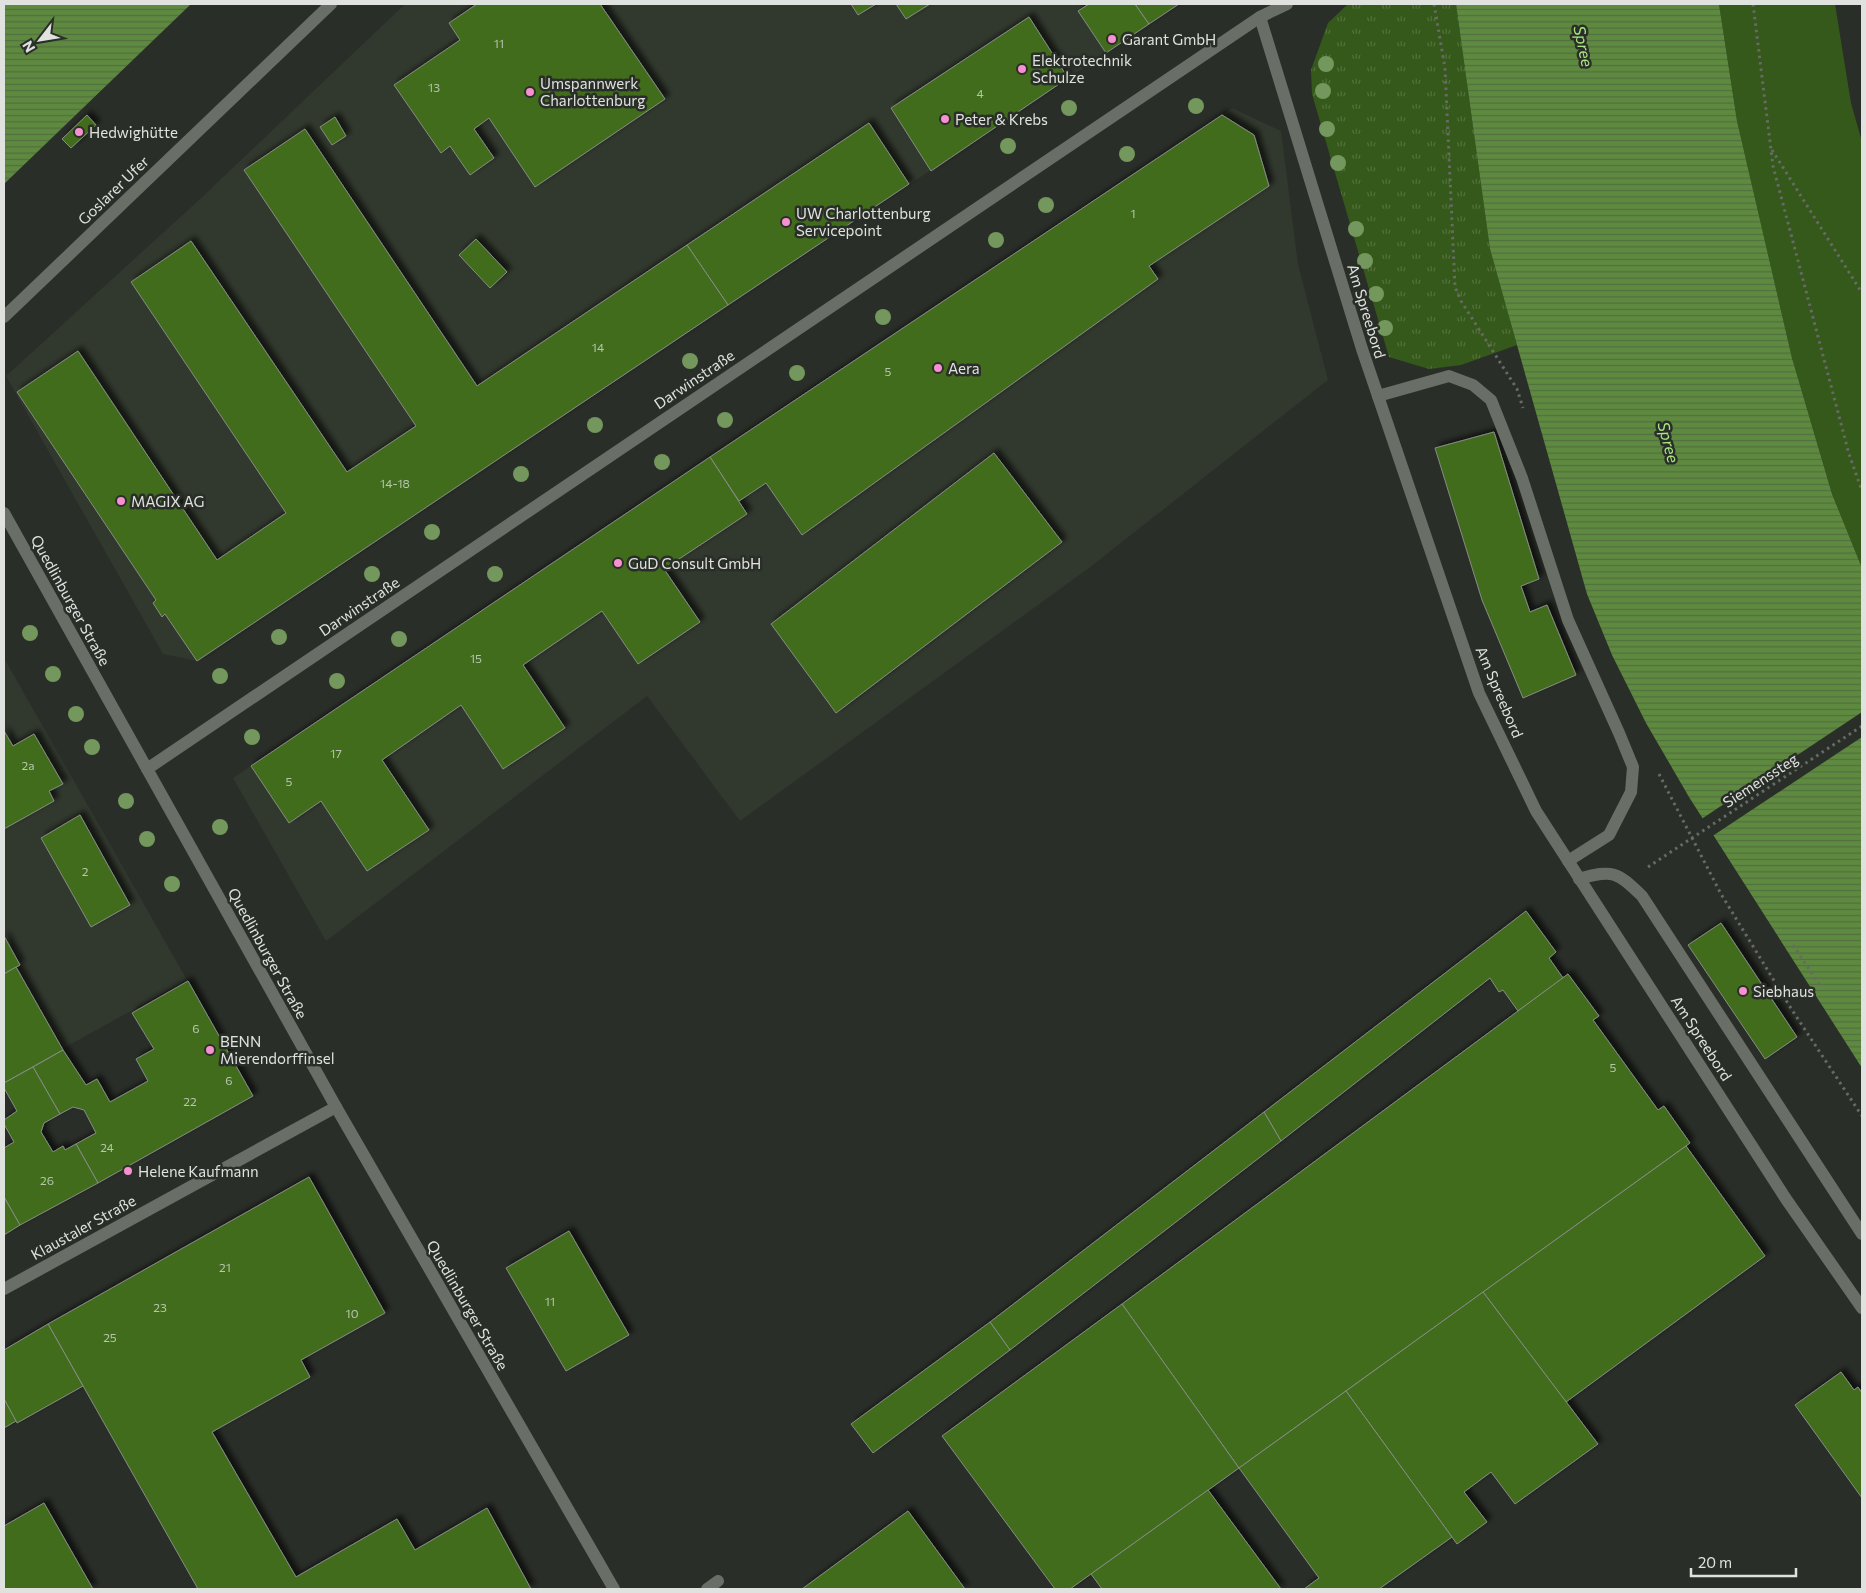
<svg xmlns="http://www.w3.org/2000/svg" width="1866" height="1593" font-family="Commissioner,sans-serif">
	<style>
		.built { fill: #31382d }
		.grass { fill: url(#grass-tufts) }
		.park { fill: #35591a }
		.water { fill: url(#water-rules) }
		.pier { fill: #2a2e28 }
		.building { fill: #406c1f; stroke: #878c85; filter: url(#shadow) }
		.lines { fill: none; stroke-linecap: round; stroke-linejoin: round }
		.path { stroke: #676a65; stroke-width: 3; stroke-dasharray: 2.5 4; stroke-linecap: butt }
		.service { stroke: #696e66; stroke-width: 12 }
		.minor { stroke: #696e66; stroke-width: 12 }
		.tree { fill: #73975c }
		.poi-dot { fill: #f790ce; stroke: #2a2e28; stroke-width: 2 }
		.labels { text-anchor: middle; dominant-baseline: central; stroke-width: 5; stroke-linejoin: round; paint-order: stroke }
		.number-label { font-size: 12px; fill: #b7c4ae }
		.poi-label { font-size: 15px; fill: #dfe2de; stroke: #2a2e28; text-anchor: start }
		.street-label { font-size: 15px; fill: #dfe2de; stroke: #2a2e28 }
		.water-label { font-size: 16px; font-style: italic; fill: #a8e680; stroke: #2a2e28 }
	</style>
	<defs>
		<pattern id="grass-tufts" width="24" height="20" patternUnits="userSpaceOnUse" patternTransform="scale(1.25)"><rect width="24" height="20" fill="#35591a"/><path d="M3 7l-1-3M5 7V3M7 7l1-3M15 17l-1-3M17 17v-4M19 17l1-3" fill="none" stroke="#52713b"/></pattern>
		<pattern id="water-rules" width="6" height="5" patternUnits="userSpaceOnUse" patternTransform="scale(1.25)"><rect width="6" height="5" fill="#5e8a3f"/><path d="M0 2.5h6" fill="none" stroke="#536e41"/></pattern>
		<filter id="shadow"><feDropShadow dx="4.5" dy="-4.5" stdDeviation="2.5" flood-color="#0009"/></filter>
	</defs>
	<rect width="100%" height="100%" fill="#2a2e28"/>
	<!-- built -->
	<g class="built">
		<polygon points="405,4 1179,4 197,661 163,654 6,376 200,199"/>
		<polygon points="1232,108 1281,131 1298,264 1328,380 1089,568 740,821 647,696 326,941 233,778"/>
		<polygon points="4,658 187,980 4,1081"/>
	</g>
	<!-- grass -->
	<polygon class="grass" points="1348,4 1456,4 1490,249 1517,345 1461,365 1429,369 1389,357 1312,94 1311,70 1328,23"/>
	<!-- park -->
	<polygon class="park" points="1719,4 1835,4 1851,103 1862,142 1862,568 1832,494 1792,358 1737,121"/>
	<!-- water -->
	<g class="water">
		<polygon points="4,4 191,4 4,184"/>
		<polygon points="1456,4 1719,4 1737,121 1792,358 1832,494 1862,568 1862,1068 1689,797 1646,723 1612,655 1587,594 1490,249"/>
	</g>
	<!-- pier -->
	<polygon class="pier" points="1862,712 1862,737 1711,837 1700,820"/>
	<!-- building -->
	<g class="building">
		<polygon points="477,4 600,4 665,99 535,187 489,118 474,129 494,158 470,175 450,146 441,153 394,85 460,40 449,23"/>
		<polygon points="851,4 876,4 858,15"/>
		<polygon points="896,4 930,4 906,19"/>
		<polygon points="1089,4 1135,4 1149,24 1106,53 1078,11"/>
		<polygon points="1135,4 1179,4 1149,24"/>
		<polygon points="1029,17 1068,78 931,171 891,108"/>
		<polygon points="87,115 96,125 71,148 62,139"/>
		<polygon points="1222,115 1254,135 1269,186 1149,266 1158,279 802,535 766,483 739,501 710,457"/>
		<polygon points="335,117 346,136 332,145 320,127"/>
		<polygon points="869,123 909,184 728,305 687,245"/>
		<polygon points="305,129 477,386 687,245 728,305 197,661 165,614 162,617 153,603 156,600 17,392 78,351 217,560 286,513 131,282 191,241 347,472 416,426 244,170"/>
		<polygon points="476,239 507,272 490,288 459,255"/>
		<polygon points="1494,432 1539,579 1521,586 1530,612 1547,605 1576,675 1523,698 1482,600 1435,448"/>
		<polygon points="994,453 1062,542 836,713 771,624"/>
		<polygon points="710,457 747,514 664,569 700,622 638,664 602,611 523,665 565,728 503,769 461,705 382,760 429,830 367,871 321,801 289,823 251,766"/>
		<polygon points="4,731 13,746 34,734 63,784 49,791 54,801 4,829"/>
		<polygon points="80,815 130,905 91,927 41,838"/>
		<polygon points="1526,911 1556,952 1549,958 1563,978 1518,1011 1503,990 1499,992 1490,978 1281,1141 1264,1112"/>
		<polygon points="1721,923 1797,1037 1765,1059 1688,945"/>
		<polygon points="4,936 20,965 4,974"/>
		<polygon points="16,967 63,1050 4,1083 4,974"/>
		<polygon points="1568,974 1599,1016 1593,1020 1658,1110 1664,1106 1690,1143 1239,1468 1122,1304"/>
		<polygon points="188,981 253,1096 98,1183 76,1144 96,1133 84,1110 73,1107 60,1114 33,1067 63,1050 86,1085 97,1079 110,1102 148,1081 136,1059 154,1049 132,1013"/>
		<polygon points="33,1067 60,1114 44,1123 41,1132 53,1152 63,1146 65,1150 76,1144 98,1183 20,1225 4,1197 4,1148 14,1142 4,1124 4,1120 17,1111 4,1088 4,1083"/>
		<polygon points="1264,1112 1281,1141 1010,1350 990,1322"/>
		<polygon points="1686,1146 1765,1256 1566,1402 1483,1292"/>
		<polygon points="309,1177 385,1313 301,1360 310,1377 212,1432 296,1577 397,1519 415,1550 487,1508 531,1589 198,1589 48,1324"/>
		<polygon points="4,1197 20,1225 4,1235"/>
		<polygon points="569,1231 629,1335 566,1371 506,1268"/>
		<polygon points="1483,1292 1598,1444 1515,1504 1491,1472 1464,1492 1487,1522 1457,1544 1346,1391"/>
		<polygon points="1122,1304 1239,1468 1070,1589 1055,1589 942,1436"/>
		<polygon points="990,1322 1010,1350 873,1453 851,1424"/>
		<polygon points="48,1324 83,1386 17,1423 4,1399 4,1350"/>
		<polygon points="1841,1372 1854,1390 1858,1387 1862,1393 1862,1498 1795,1405"/>
		<polygon points="1346,1391 1452,1537 1379,1589 1304,1589 1319,1578 1239,1468"/>
		<polygon points="4,1399 16,1421 4,1428"/>
		<polygon points="1208,1490 1281,1589 1102,1589 1091,1574"/>
		<polygon points="44,1503 93,1589 4,1589 4,1526"/>
		<polygon points="908,1511 965,1589 802,1589"/>
	</g>
	<g class="lines">
		<!-- path -->
		<g class="path">
			<polyline points="1434,4 1445,68 1455,287 1461,301 1517,389 1523,408"/>
			<polyline points="1753,4 1773,166 1849,454 1862,491"/>
			<polyline points="1772,150 1862,293"/>
			<polyline points="1659,774 1721,894 1792,1010 1862,1116"/>
			<polyline points="1648,867 1862,726"/>
			<polyline points="1793,945 1821,987"/>
		</g>
		<!-- service -->
		<g class="service">
			<polyline points="1378,396 1449,376 1473,385 1491,400 1522,478 1568,620 1619,733 1633,767 1631,792 1609,835 1568,861"/>
			<path d="M1579 879C1613 869 1617 872 1642 896L1862 1234"/>
			<polyline points="707,1589 718,1581"/>
		</g>
		<!-- minor -->
		<g class="minor">
			<polyline points="1260,17 1362,349 1479,693 1536,811 1786,1199 1862,1308"/>
			<polyline points="4,317 331,4"/>
			<polyline points="4,513 336,1107 614,1589"/>
			<polyline points="147,769 1260,17 1287,4"/>
			<polyline points="4,1289 336,1107"/>
		</g>
	</g>
	<!-- trees -->
	<g class="tree">
		<circle cx="1326" cy="64" r="8"/>
		<circle cx="1323" cy="91" r="8"/>
		<circle cx="1196" cy="106" r="8"/>
		<circle cx="1069" cy="108" r="8"/>
		<circle cx="1327" cy="129" r="8"/>
		<circle cx="1008" cy="146" r="8"/>
		<circle cx="1127" cy="154" r="8"/>
		<circle cx="1338" cy="163" r="8"/>
		<circle cx="1046" cy="205" r="8"/>
		<circle cx="1356" cy="229" r="8"/>
		<circle cx="996" cy="240" r="8"/>
		<circle cx="1365" cy="261" r="8"/>
		<circle cx="1376" cy="294" r="8"/>
		<circle cx="883" cy="317" r="8"/>
		<circle cx="1385" cy="328" r="8"/>
		<circle cx="690" cy="361" r="8"/>
		<circle cx="797" cy="373" r="8"/>
		<circle cx="725" cy="420" r="8"/>
		<circle cx="595" cy="425" r="8"/>
		<circle cx="662" cy="462" r="8"/>
		<circle cx="521" cy="474" r="8"/>
		<circle cx="432" cy="532" r="8"/>
		<circle cx="372" cy="574" r="8"/>
		<circle cx="495" cy="574" r="8"/>
		<circle cx="30" cy="633" r="8"/>
		<circle cx="279" cy="637" r="8"/>
		<circle cx="399" cy="639" r="8"/>
		<circle cx="53" cy="674" r="8"/>
		<circle cx="220" cy="676" r="8"/>
		<circle cx="337" cy="681" r="8"/>
		<circle cx="76" cy="714" r="8"/>
		<circle cx="252" cy="737" r="8"/>
		<circle cx="92" cy="747" r="8"/>
		<circle cx="126" cy="801" r="8"/>
		<circle cx="220" cy="827" r="8"/>
		<circle cx="147" cy="839" r="8"/>
		<circle cx="172" cy="884" r="8"/>
	</g>
	<!-- markers -->
	<g class="poi-dot">
		<circle cx="1112" cy="39" r="5"/>
		<circle cx="1022" cy="69" r="5"/>
		<circle cx="530" cy="92" r="5"/>
		<circle cx="945" cy="119" r="5"/>
		<circle cx="79" cy="132" r="5"/>
		<circle cx="786" cy="222" r="5"/>
		<circle cx="938" cy="368" r="5"/>
		<circle cx="121" cy="501" r="5"/>
		<circle cx="618" cy="563" r="5"/>
		<circle cx="1743" cy="991" r="5"/>
		<circle cx="210" cy="1050" r="5"/>
		<circle cx="128" cy="1171" r="5"/>
	</g>
	<g class="labels">
		<!-- number labels -->
		<g class="number-label">
			<text x="499" y="43">11</text>
			<text x="434" y="87">13</text>
			<text x="980" y="93">4</text>
			<text x="1133" y="213">1</text>
			<text x="598" y="347">14</text>
			<text x="888" y="371">5</text>
			<text x="395" y="483">14-18</text>
			<text x="476" y="658">15</text>
			<text x="336" y="753">17</text>
			<text x="28" y="765">2a</text>
			<text x="289" y="781">5</text>
			<text x="85" y="871">2</text>
			<text x="196" y="1028">6</text>
			<text x="1613" y="1067">5</text>
			<text x="229" y="1080">6</text>
			<text x="190" y="1101">22</text>
			<text x="107" y="1147">24</text>
			<text x="47" y="1180">26</text>
			<text x="225" y="1267">21</text>
			<text x="550" y="1301">11</text>
			<text x="160" y="1307">23</text>
			<text x="352" y="1313">10</text>
			<text x="110" y="1337">25</text>
		</g>
		<!-- poi labels -->
		<g class="poi-label">
			<text x="1122" y="39">Garant GmbH</text>
			<text x="1032" y="60">Elektrotechnik<tspan x="1032" dy="17">Schulze</tspan></text>
			<text x="540" y="83">Umspannwerk<tspan x="540" dy="17">Charlottenburg</tspan></text>
			<text x="955" y="119">Peter &amp; Krebs</text>
			<text x="89" y="132">Hedwighütte</text>
			<text x="796" y="213">UW Charlottenburg<tspan x="796" dy="17">Servicepoint</tspan></text>
			<text x="948" y="368">Aera</text>
			<text x="131" y="501">MAGIX AG</text>
			<text x="628" y="563">GuD Consult GmbH</text>
			<text x="1753" y="991">Siebhaus</text>
			<text x="220" y="1041">BENN<tspan x="220" dy="17">Mierendorffinsel</tspan></text>
			<text x="138" y="1171">Helene Kaufmann</text>
		</g>
		<!-- street labels -->
		<g class="street-label">
			<text transform="translate(113 190) rotate(-44)">Goslarer Ufer</text>
			<text transform="translate(1367 311) rotate(73)">Am Spreebord</text>
			<text transform="translate(694 379) rotate(-34)">Darwinstraße</text>
			<text transform="translate(71 600) rotate(61)">Quedlinburger Straße</text>
			<text transform="translate(359 606) rotate(-34)">Darwinstraße</text>
			<text transform="translate(1500 692) rotate(67)">Am Spreebord</text>
			<text transform="translate(1760 780) rotate(-33)">Siemenssteg</text>
			<text transform="translate(268 953) rotate(61)">Quedlinburger Straße</text>
			<text transform="translate(1702 1038) rotate(57)">Am Spreebord</text>
			<text transform="translate(83 1227) rotate(-29)">Klaustaler Straße</text>
			<text transform="translate(468 1305) rotate(60)">Quedlinburger Straße</text>
		</g>
		<!-- water labels -->
		<g class="water-label">
			<text transform="translate(1584 46) rotate(78)">Spree</text>
			<text transform="translate(1669 442) rotate(75)">Spree</text>
		</g>
	</g>
	<!-- border -->
	<rect width="1866" height="1593" fill="none" stroke="#dfe2de" stroke-width="10"/>
	<!-- north arrow -->
	<g transform="translate(40 40) rotate(239)" stroke="#2a2e28" stroke-width="4" paint-order="stroke">
	<path d="M0-4L9 19L0 12L-9 19Z" fill="#dfe2de"/>
	<text y="-8" font-size="14" font-weight="bold" text-anchor="middle" fill="#dfe2de">N</text>
	</g>
	<!-- scale -->
	<path d="M1691 1568v8h105v-8" fill="none" stroke="#dfe2de" stroke-width="2.5"/>
	<text x="1698" y="1568" font-size="15" fill="#dfe2de" stroke="#2a2e28" stroke-width="4" paint-order="stroke">20 m</text>
</svg>
